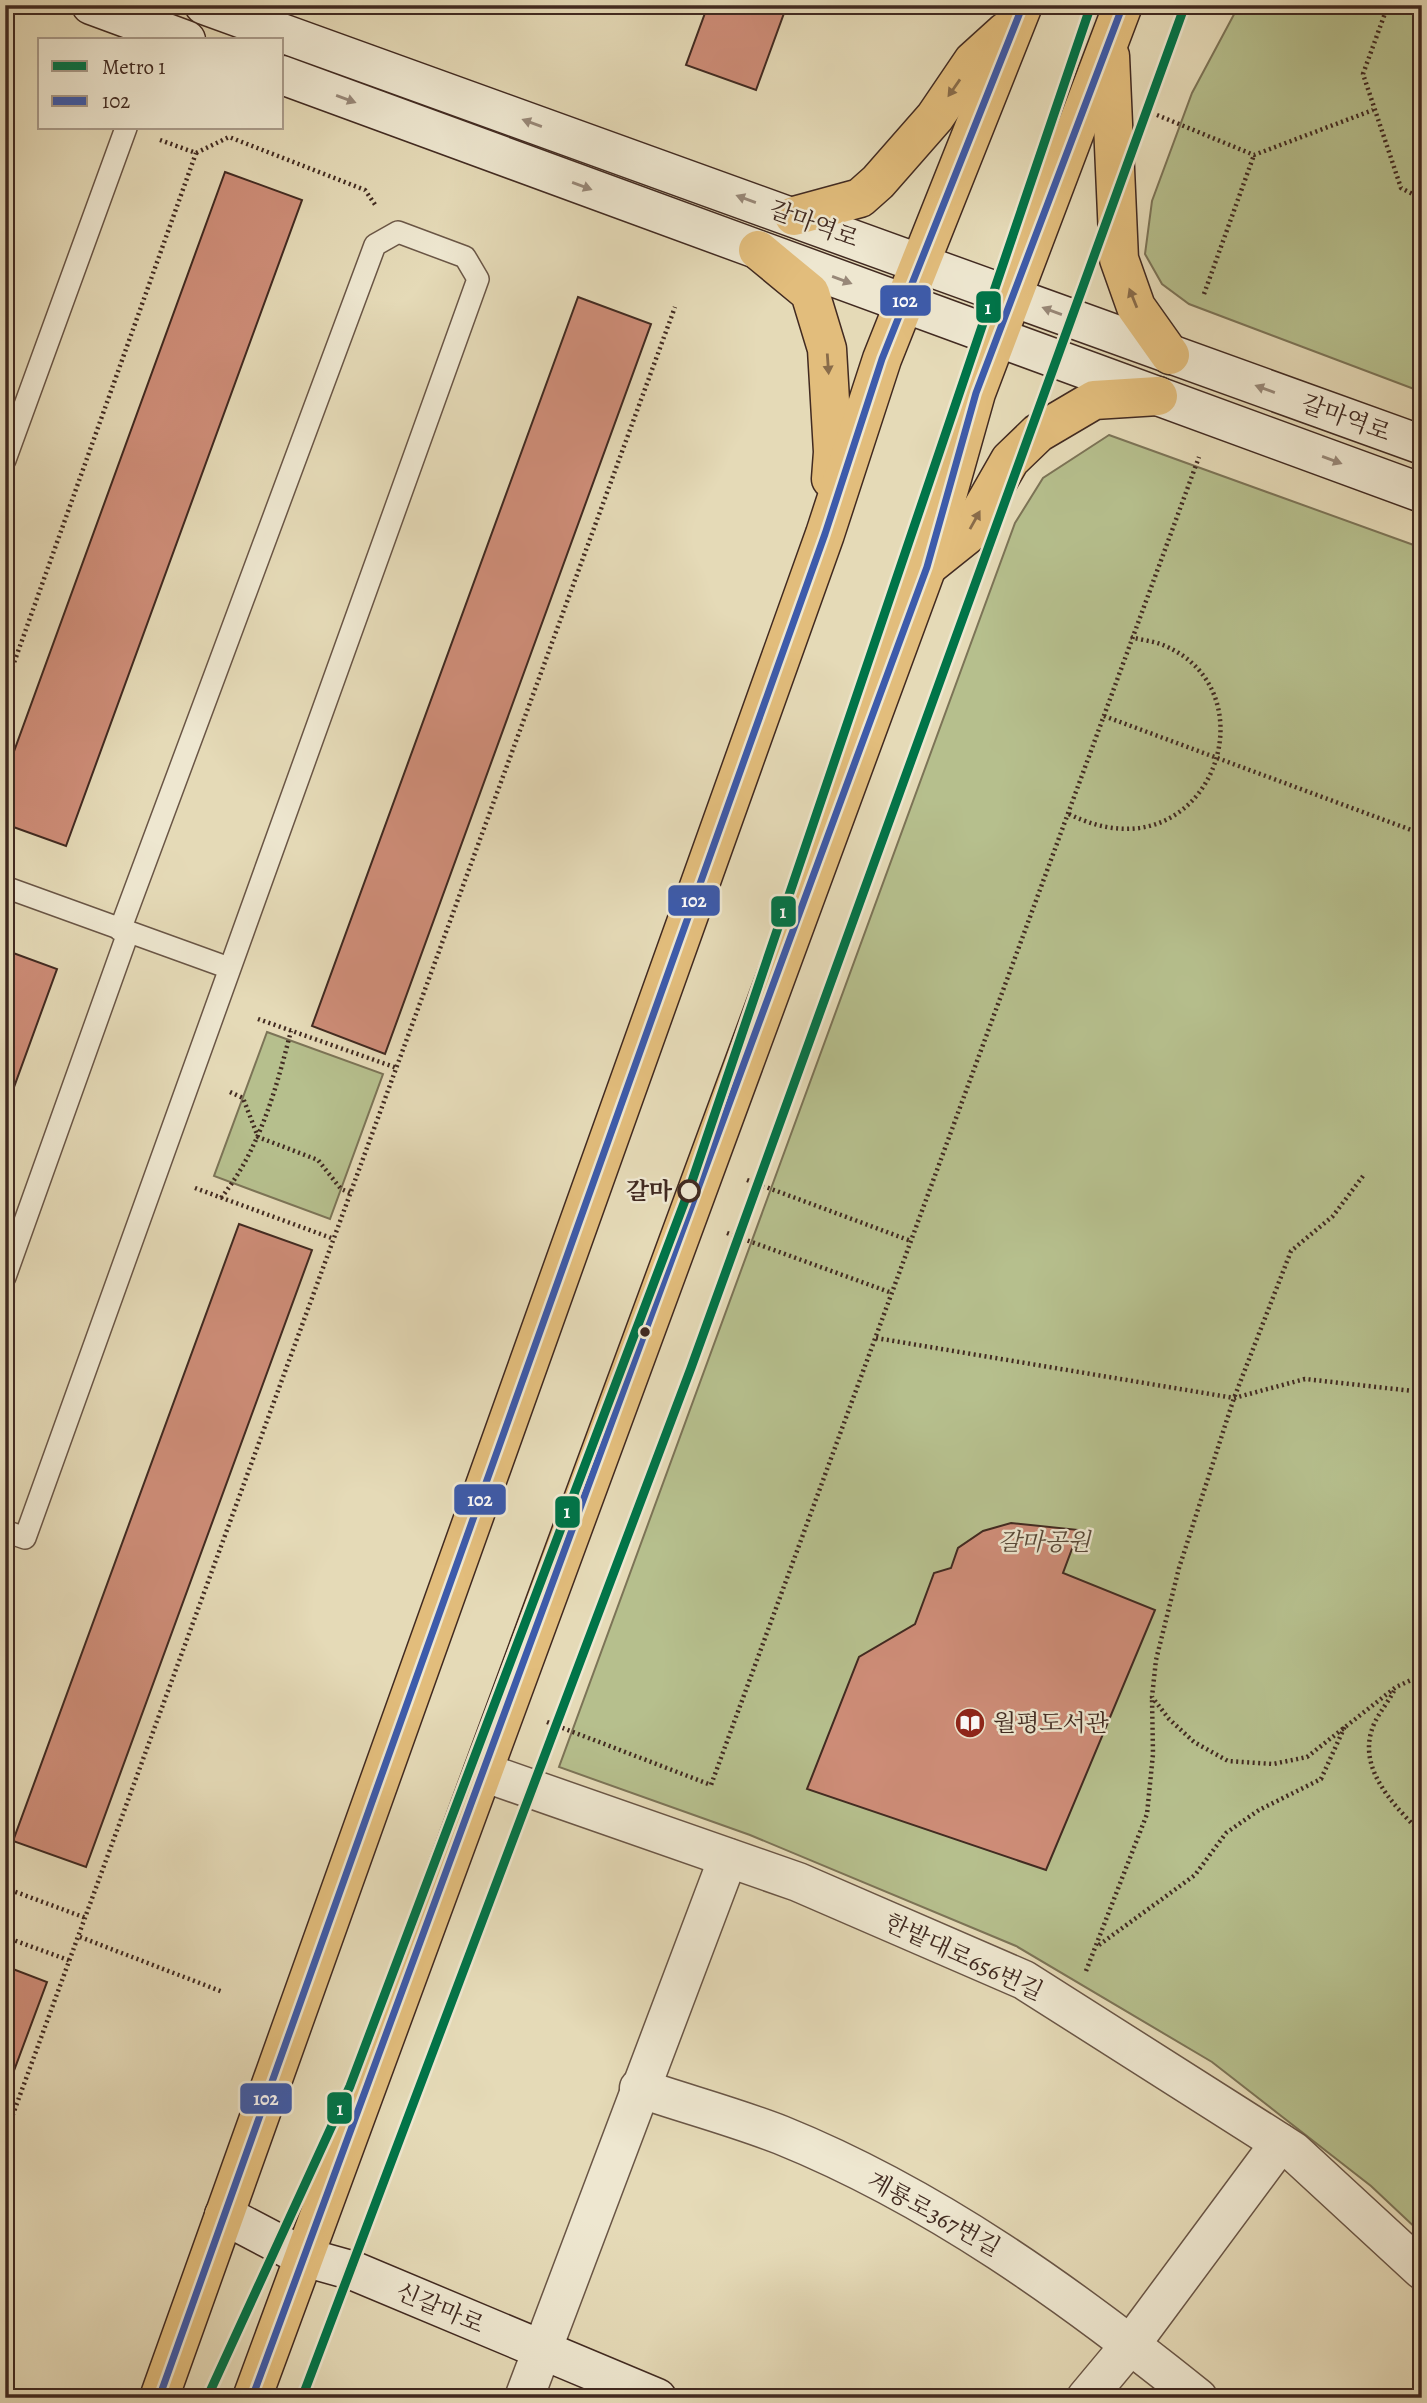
<svg xmlns="http://www.w3.org/2000/svg" width="1427" height="2403" font-family="Alegreya,'Noto Serif KR',serif">
	<style>
		.green { fill: #b6bf8d; stroke: #7c7457; stroke-width: 2 }
		.building { fill: #ce8d78; stroke: #412a21; stroke-width: 2 }
		.lines { fill: none; stroke-linecap: round; stroke-linejoin: round }
		.lane-casing { stroke: #6a5646; stroke-width: 24 }
		.street-casing { stroke: #6a5646; stroke-width: 41 }
		.secondary-casing { stroke: #412a21; stroke-width: 41 }
		.primary-casing { stroke: #412a21; stroke-width: 41 }
		.path { stroke: #412a21; stroke-width: 4.5; stroke-dasharray: 2 3.5; stroke-linecap: butt }
		.lane { stroke: #eee7d0; stroke-width: 21 }
		.street { stroke: #eee7d0; stroke-width: 38 }
		.secondary { stroke: #eee7d0; stroke-width: 38 }
		.primary { stroke: #e2bd7c; stroke-width: 38 }
		.bus-1-casing { stroke: #eee7d0; stroke-width: 12 }
		.bus-1 { stroke: #3d5bab; stroke-width: 7 }
		.metro-1-casing { stroke: #eee7d0; stroke-width: 14 }
		.metro-1 { stroke: #007448; stroke-width: 9 }
		.oneway { fill: #896c4a }
		.oneway2 { fill: #988878 }
		.stop-dot { fill: #eee7d0; stroke: #412a21; stroke-width: 3.5 }
		.bus-dot { fill: #412a21; stroke: #eee7d0; stroke-width: 2.5 }
		.labels { text-anchor: middle; dominant-baseline: central; stroke-width: 5; stroke-linejoin: round; paint-order: stroke }
		.street-label { font-size: 24px; fill: #412a21; stroke: #eee7d0 }
		.stop-label { font-size: 24px; font-weight: bold; fill: #412a21; stroke: #eee7d0; text-anchor: end }
		.park-label { font-size: 24px; font-style: italic; fill: #584837; stroke: #eee7d0 }
		.poi-label { font-size: 24px; fill: #412a21; stroke: #eee7d0; text-anchor: start }
		.line-badge { stroke: #eee7d0; stroke-width: 2.5 }
		.badge-label { font-size: 19px; text-anchor: middle; font-weight: bold; fill: #fff }
	</style>
	<rect width="100%" height="100%" fill="#e5dab7"/>
	<filter id="stains"><feTurbulence type="fractalNoise" baseFrequency=".00286" numOctaves="4"/><feColorMatrix values="0 0 0 0 .2 0 0 0 0 .09 0 0 0 0 .02 0 0 0 .5 -.17"/></filter>
	<radialGradient id="worn" r=".72"><stop offset=".6" stop-color="#630" stop-opacity="0"/><stop offset="1" stop-color="#630" stop-opacity=".3"/></radialGradient>
	<!-- green -->
	<g class="green">
		<polygon points="1239,5 1422,5 1422,392 1189,304 1162,284 1145,254 1152,201 1192,93"/>
		<polygon points="1109,435 1422,548 1422,2234 1371,2186 1212,2062 1016,1946 750,1835 559,1767 1015,523 1043,478"/>
		<polygon points="267,1032 383,1074 330,1219 214,1176"/>
	</g>
	<!-- building -->
	<g class="building">
		<polygon points="708,5 787,5 756,90 686,65"/>
		<polygon points="225,172 302,200 66,846 5,824 5,776"/>
		<polygon points="578,297 651,324 385,1054 312,1026"/>
		<polygon points="5,950 57,969 10,1098 5,1097"/>
		<polygon points="239,1224 312,1250 86,1867 13,1841"/>
		<polygon points="1011,1523 1079,1530 1063,1573 1155,1610 1046,1870 807,1789 859,1657 915,1624 934,1573 951,1568 958,1548 983,1531"/>
		<polygon points="5,1966 47,1982 9,2084 5,2083"/>
	</g>
	<g class="lines">
		<!-- lane casing -->
		<g class="lane-casing">
			<g id="lane">
				<polyline points="5,460 126,128"/>
				<polyline points="5,887 229,968"/>
				<polyline points="5,1277 128,933"/>
				<polyline points="5,1531 25,1538 478,279 465,257 398,232 375,245 120,930"/>
			</g>
		</g>
		<!-- street casing -->
		<g class="street-casing">
			<g id="street">
				<polyline points="483,1772 798,1882 1024,1980 1293,2151 1422,2270"/>
				<path d="M639 2088C686 2104 735 2117 781 2135 934 2197 1070 2295 1198 2398"/>
				<polyline points="524,2398 728,1858"/>
				<polyline points="1086,2398 1131,2344 1280,2143"/>
			</g>
		</g>
		<!-- secondary casing -->
		<g class="secondary-casing">
			<g id="secondary">
				<polyline points="91,5 186,40"/>
				<polyline points="204,5 1422,445"/>
				<polyline points="282,75 1422,493"/>
				<polyline points="224,2215 304,2257 354,2271 657,2398"/>
			</g>
		</g>
		<!-- primary casing -->
		<g class="primary-casing">
			<g id="primary">
				<polyline points="1110,56 1119,259 1136,307 1170,355"/>
				<polyline points="794,216 860,198 878,182 935,117 973,61 1005,32"/>
				<polyline points="758,250 810,293 827,349 833,452 831,479"/>
				<polyline points="927,567 967,535 1010,460 1038,433 1094,400 1158,396"/>
				<polyline points="159,2398 825,534 882,359 1023,5"/>
				<polyline points="252,2398 927,567 976,393 1123,5"/>
			</g>
		</g>
		<!-- path -->
		<g class="path">
			<polyline points="1388,5 1363,74 1401,188 1422,199"/>
			<polyline points="1157,115 1254,155 1373,110"/>
			<polyline points="160,140 196,153 229,137 365,190 376,206"/>
			<polyline points="1204,294 1254,155"/>
			<polyline points="5,688 196,153"/>
			<polyline points="1104,716 1422,834"/>
			<path d="M1069 814C1207 883 1278 692 1163 645 1153 641 1141 640 1131 637"/>
			<polyline points="258,1019 397,1068"/>
			<polyline points="230,1092 243,1098 258,1137 318,1160 341,1189 351,1193"/>
			<polyline points="1363,1176 1333,1216 1291,1251 1234,1398 1179,1568 1156,1660 1152,1697 1169,1719 1194,1742 1228,1761 1273,1764 1307,1757 1396,1687 1422,1675"/>
			<polyline points="747,1180 911,1241"/>
			<polyline points="195,1188 334,1239"/>
			<path d="M221 1198C260 1149 276 1089 291 1031"/>
			<polyline points="727,1233 892,1293"/>
			<polyline points="876,1338 1234,1398 1305,1379 1422,1392"/>
			<path d="M1394 1691C1388 1702 1379 1713 1374 1724 1355 1768 1394 1805 1422 1834"/>
			<polyline points="547,1722 711,1785 1199,457"/>
			<polyline points="5,1888 86,1918"/>
			<polyline points="5,1937 71,1961"/>
			<polyline points="80,1937 223,1992"/>
			<polyline points="1099,1945 1195,1875 1226,1833 1259,1810 1321,1779 1345,1726"/>
			<polyline points="1086,1971 1147,1814 1153,1754 1152,1698"/>
			<polyline points="5,2136 675,307"/>
		</g>
		<!-- lane -->
		<use href="#lane" class="lane"/>
		<!-- street -->
		<use href="#street" class="street"/>
		<!-- secondary -->
		<use href="#secondary" class="secondary"/>
		<!-- primary -->
		<use href="#primary" class="primary"/>
		<!-- bus-1 casing -->
		<g class="bus-1-casing">
			<g id="bus-1">
				<polyline points="159,2398 825,534 882,359 1023,5"/>
				<polyline points="252,2398 927,567 976,393 1123,5"/>
			</g>
		</g>
		<!-- bus-1 -->
		<use href="#bus-1" class="bus-1"/>
		<!-- metro-1 casing -->
		<g class="metro-1-casing">
			<g id="metro-1">
				<polyline points="207,2398 350,2086 689,1190 1091,5"/>
				<polyline points="302,2398 691,1368 1185,5"/>
			</g>
		</g>
		<!-- metro-1 -->
		<use href="#metro-1" class="metro-1"/>
	</g>
	<!-- one-way arrows -->
	<defs><path id="oneway-solid" d="M-6-.8H1V-3.2L6.5 0L1 3.2V.8H-6Z" transform="scale(1.75)"/></defs>
	<g class="oneway">
		<use href="#oneway-solid" transform="translate(954 88) rotate(125)"/>
		<use href="#oneway-solid" transform="translate(1133 298) rotate(-112)"/>
		<use href="#oneway-solid" transform="translate(828 364) rotate(86)"/>
		<use href="#oneway-solid" transform="translate(975 520) rotate(-61)"/>
	</g>
	<g class="oneway2">
		<use href="#oneway-solid" transform="translate(346 99) rotate(20)"/>
		<use href="#oneway-solid" transform="translate(532 123) rotate(-160)"/>
		<use href="#oneway-solid" transform="translate(582 186) rotate(20)"/>
		<use href="#oneway-solid" transform="translate(746 199) rotate(-160)"/>
		<use href="#oneway-solid" transform="translate(842 280) rotate(20)"/>
		<use href="#oneway-solid" transform="translate(1052 311) rotate(-160)"/>
		<use href="#oneway-solid" transform="translate(1265 389) rotate(-160)"/>
		<use href="#oneway-solid" transform="translate(1332 460) rotate(20)"/>
	</g>
	<!-- icons -->
	<defs>
		<g id="library-disc" transform="scale(1.575)"><circle r="9.5" fill="#8f2418" stroke="#eee7d0"/><path d="M-6-4Q-3-5.5-.7-3.5V5Q-3 3-6 4ZM6-4Q3-5.5 .7-3.5V5Q3 3 6 4Z" fill="#fff"/></g>
	</defs>
	<g fill-rule="evenodd">
		<use href="#library-disc" x="970" y="1723"/>
	</g>
	<!-- markers -->
	<circle class="stop-dot" cx="689" cy="1191" r="10"/>
	<circle class="bus-dot" cx="645" cy="1332" r="6"/>
	<g class="labels">
		<!-- street labels -->
		<g class="street-label">
			<text transform="translate(814 224) rotate(20)">갈마역로</text>
			<text transform="translate(1346 418) rotate(20)">갈마역로</text>
			<text transform="translate(964 1957) rotate(25)">한밭대로656번길</text>
			<text transform="translate(934 2214) rotate(29)">계룡로367번길</text>
			<text transform="translate(440 2308) rotate(23)">신갈마로</text>
		</g>
		<!-- stop labels -->
		<g class="stop-label">
			<text x="672" y="1191">갈마</text>
		</g>
		<!-- park labels -->
		<g class="park-label">
			<text x="1044" y="1542">갈마공원</text>
		</g>
		<!-- poi labels -->
		<g class="poi-label">
			<text x="993" y="1723">월평도서관</text>
		</g>
	</g>
	<g class="line-badge">
		<rect x="879" y="284" width="53" height="33" rx="7" fill="#3d5bab"/>
		<rect x="975" y="290" width="27" height="34" rx="7" fill="#007448"/>
		<rect x="667" y="884" width="54" height="33" rx="7" fill="#3d5bab"/>
		<rect x="770" y="895" width="27" height="33" rx="7" fill="#007448"/>
		<rect x="453" y="1483" width="54" height="33" rx="7" fill="#3d5bab"/>
		<rect x="554" y="1495" width="27" height="34" rx="7" fill="#007448"/>
		<rect x="239" y="2082" width="54" height="33" rx="7" fill="#3d5bab"/>
		<rect x="326" y="2091" width="27" height="34" rx="7" fill="#007448"/>
	</g>
	<g class="badge-label">
		<text x="905" y="307">102</text>
		<text x="988" y="314">1</text>
		<text x="694" y="907">102</text>
		<text x="783" y="918">1</text>
		<text x="480" y="1506">102</text>
		<text x="567" y="1518">1</text>
		<text x="266" y="2105">102</text>
		<text x="340" y="2115">1</text>
	</g>
	<!-- margin -->
	<rect width="1427" height="2403" fill="none" stroke="#e5dab7" stroke-width="28"/>
	<rect x="7" y="7" width="1413" height="2389" fill="none" stroke="#412a21" stroke-width="3.5"/>
	<rect x="14" y="14" width="1399" height="2375" fill="none" stroke="#412a21" stroke-width="2"/>
	<!-- legend -->
	<rect x="38" y="38" width="245" height="91" fill="#eee7d0" stroke="#a99b8a" stroke-width="2"/>
	<rect x="52" y="61" width="35" height="10" fill="#007448" stroke="#a99b8a" stroke-width="2"/>
	<text x="102" y="74" font-size="21" fill="#412a21">Metro 1</text>
	<rect x="52" y="96" width="35" height="10" fill="#3d5bab" stroke="#a99b8a" stroke-width="2"/>
	<text x="102" y="108" font-size="21" fill="#412a21">102</text>
	<rect width="100%" height="100%" filter="url(#stains)"/>
	<rect width="100%" height="100%" fill="url(#worn)"/>
</svg>
